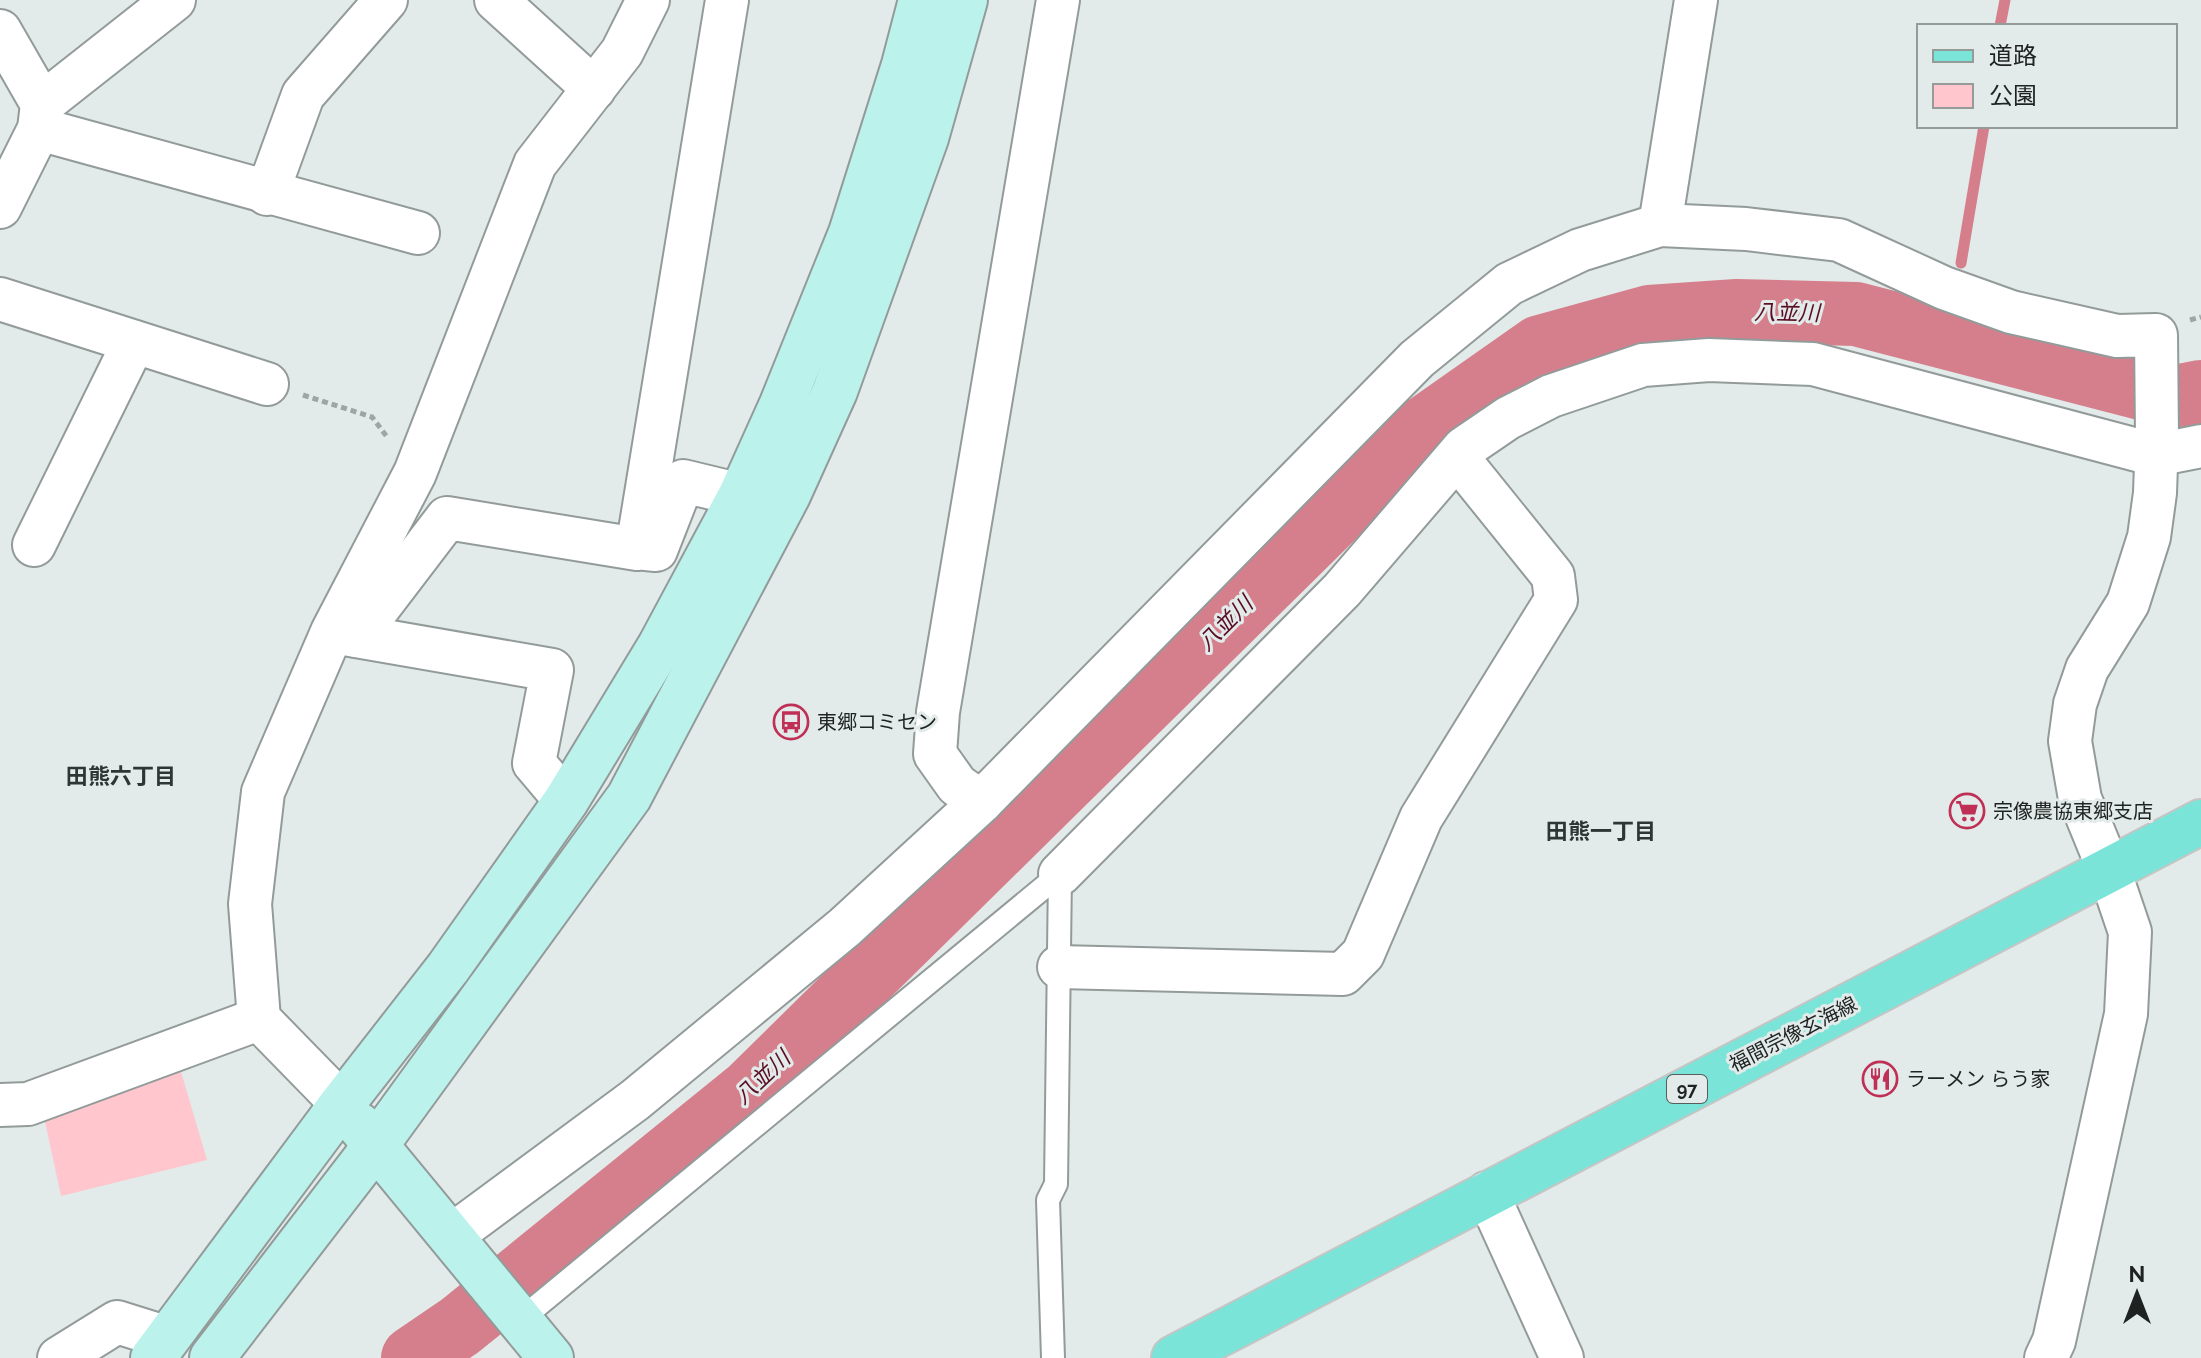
<svg xmlns="http://www.w3.org/2000/svg" width="2201" height="1358" font-family="Raleway,'Noto Sans JP',sans-serif">
	<style>
		.green { fill: #ffc6cd }
		.lines { fill: none; stroke-linecap: round; stroke-linejoin: round }
		.stream { stroke: #d57f8c; stroke-width: 11 }
		.river { stroke: #d57f8c; stroke-width: 64 }
		.lane-casing { stroke: #939b9a; stroke-width: 26 }
		.street-casing { stroke: #939b9a; stroke-width: 46 }
		.secondary-casing { stroke: #939b9a; stroke-width: 48 }
		.primary-casing { stroke: #c4c6c5; stroke-width: 48 }
		.path { stroke: #9ea5a3; stroke-width: 5; stroke-dasharray: 6 4; stroke-linecap: butt }
		.lane { stroke: #fff; stroke-width: 22 }
		.street { stroke: #fff; stroke-width: 42 }
		.secondary { stroke: #bcf2ec; stroke-width: 44 }
		.primary { stroke: #7ae4d8; stroke-width: 44 }
		.labels { text-anchor: middle; dominant-baseline: central; stroke-width: 6; stroke-linejoin: round; paint-order: stroke }
		.shield { fill: #e2ebe9; stroke: #595e5d; stroke-width: 2 }
		.shield-label { font-size: 18px; font-weight: bold; fill: #1e2221 }
		.poi-label { font-size: 20px; fill: #1e2221; stroke: #e2ebe9; text-anchor: start }
		.street-label { font-size: 20px; fill: #1e2221; stroke: #e2ebe9 }
		.water-label { font-size: 22px; font-style: italic; fill: #5b0d24; stroke: #e2ebe9 }
		.neighbourhood-label { font-size: 22px; font-weight: bold; fill: #2e3534; stroke: #e2ebe9 }
	</style>
	<rect width="100%" height="100%" fill="#e2ebe9"/>
	<!-- green -->
	<polygon class="green" points="179,1065 207,1160 61,1196 43,1112"/>
	<g class="lines">
		<!-- stream -->
		<g class="stream">
			<polyline points="2000,26 2005,0"/>
			<polyline points="1961,263 1984,126"/>
		</g>
		<!-- river -->
		<polyline class="river" points="413,1358 460,1326 751,1090 1419,432 1540,347 1649,317 1737,311 1856,314 2176,397 2201,392"/>
		<!-- lane casing -->
		<g class="lane-casing">
			<g id="lane">
				<polyline points="520,1320 1060,874"/>
				<polyline points="1053,1358 1048,1200 1056,1184 1060,874"/>
			</g>
		</g>
		<!-- street casing -->
		<g class="street-casing">
			<g id="street">
				<polyline points="496,0 594,89"/>
				<polyline points="0,31 42,104 39,129 0,207"/>
				<polyline points="42,104 174,0"/>
				<polyline points="39,129 418,233"/>
				<polyline points="267,194 303,95 386,0"/>
				<polyline points="1660,225 1696,0"/>
				<polyline points="0,299 267,384"/>
				<polyline points="34,545 134,342"/>
				<polyline points="646,549 656,550 683,481 741,495"/>
				<polyline points="333,632 552,670 534,763 566,801"/>
				<polyline points="357,636 447,518 637,549 727,0"/>
				<polyline points="981,802 957,785 935,754 938,712 1058,0"/>
				<polyline points="1060,874 1342,590 1464,448 1508,418 1551,396 1643,365 1709,360 1813,364 2156,455 2201,446"/>
				<polyline points="1059,967 1343,974 1363,954 1421,818 1556,600 1553,576 1457,457"/>
				<polyline points="342,1104 259,1019 250,904 263,792 332,632 415,473 535,164 622,52 648,0"/>
				<polyline points="0,1105 28,1104 259,1019"/>
				<polyline points="1487,1193 1562,1358"/>
				<polyline points="451,1236 635,1100 845,927 981,802 1417,359 1509,284 1580,250 1660,225 1746,229 1839,240 1944,288 2011,312 2117,336 2156,335 2157,436 2155,493 2149,537 2128,603 2087,669 2075,704 2070,741 2080,799 2109,870 2130,932 2126,1014 2054,1341 2046,1358"/>
				<polyline points="59,1358 117,1322 168,1338"/>
			</g>
		</g>
		<!-- secondary casing -->
		<g class="secondary-casing">
			<g id="secondary">
				<polyline points="359,1125 551,1358"/>
				<polyline points="153,1358 342,1104 448,968 566,801 660,646 741,495 782,404 851,233 904,65 921,0"/>
				<polyline points="212,1358 376,1145 629,797 788,495 835,391 926,138 965,0"/>
			</g>
		</g>
		<!-- primary casing -->
		<g class="primary-casing">
			<polyline id="primary" points="1174,1358 2201,822"/>
		</g>
		<!-- path -->
		<g class="path">
			<polyline points="2190,320 2201,317"/>
			<polyline points="303,395 372,417 387,437"/>
		</g>
		<!-- lane -->
		<use href="#lane" class="lane"/>
		<!-- street -->
		<use href="#street" class="street"/>
		<!-- secondary -->
		<use href="#secondary" class="secondary"/>
		<!-- primary -->
		<use href="#primary" class="primary"/>
	</g>
	<!-- icons -->
	<defs>
		<g id="bus-ring" transform="scale(1.8)"><circle r="9.5" fill="#e2ebe9" stroke="#c03056" stroke-width="1.5"/><path d="M-5-6H5V4H4V6H2V4H-2V6H-4V4H-5ZM-3.5-4V0h7V-4ZM-3.5 1.2v1.5H-2V1.2ZM2 1.2v1.5H3.5V1.2Z" fill="#c03056"/></g>
		<g id="supermarket-ring" transform="scale(1.8)"><circle r="9.5" fill="#e2ebe9" stroke="#c03056" stroke-width="1.5"/><path d="M-6-5.5h2.5l.6 2H6L4.5 2H-2.5L-4.4-4H-6ZM-1.5 3.2a1.3 1.3 0 1 0 .1 0ZM3 3.2a1.3 1.3 0 1 0 .1 0Z" fill="#c03056"/></g>
		<g id="restaurant-ring" transform="scale(1.8)"><circle r="9.5" fill="#e2ebe9" stroke="#c03056" stroke-width="1.5"/><path d="M-5-6h1v4h1v-4h1v4h1v-4h1v5L-1.5 .5V6h-2V.5L-5-1ZM5-6V6H3V1.5H1.5Q1.5-4 5-6Z" fill="#c03056"/></g>
	</defs>
	<g fill-rule="evenodd">
		<use href="#bus-ring" x="791" y="722"/>
		<use href="#supermarket-ring" x="1967" y="811"/>
		<use href="#restaurant-ring" x="1880" y="1079"/>
	</g>
	<g class="labels">
		<!-- shield labels -->
		<rect class="shield" x="1667" y="1075" width="40" height="28" rx="6"/>
		<g class="shield-label">
			<text x="1687" y="1089">97</text>
		</g>
		<!-- poi labels -->
		<g class="poi-label">
			<text x="817" y="722">東郷コミセン</text>
			<text x="1993" y="811">宗像農協東郷支店</text>
			<text x="1906" y="1079">ラーメン らう家</text>
		</g>
		<!-- street labels -->
		<g class="street-label">
			<text transform="translate(1793 1034) rotate(-27)">福間宗像玄海線</text>
		</g>
		<!-- water labels -->
		<g class="water-label">
			<text transform="translate(1787 312) rotate(1)">八並川</text>
			<text transform="translate(1225 623) rotate(-45)">八並川</text>
			<text transform="translate(762 1077) rotate(-43)">八並川</text>
		</g>
		<!-- neighbourhood labels -->
		<g class="neighbourhood-label">
			<text x="121" y="776">田熊六丁目</text>
			<text x="1601" y="831">田熊一丁目</text>
		</g>
	</g>
	<!-- legend -->
	<rect x="1917" y="24" width="260" height="104" fill="#e2ebe9" stroke="#949b99" stroke-width="2"/>
	<rect x="1933" y="50" width="40" height="12" fill="#7ae4d8" stroke="#949b99" stroke-width="2"/>
	<text x="1989" y="64" font-size="24" fill="#1e2221">道路</text>
	<rect x="1933" y="84" width="40" height="24" fill="#ffc6cd" stroke="#949b99" stroke-width="2"/>
	<text x="1989" y="104" font-size="24" fill="#1e2221">公園</text>
	<!-- north arrow -->
	<g transform="translate(2137 1294)" stroke="#e2ebe9" stroke-width="6" paint-order="stroke">
	<path d="M0-6L14 30L0 20L-14 30Z" fill="#1e2221"/>
	<text y="-12" font-size="22" font-weight="bold" text-anchor="middle" fill="#1e2221">N</text>
	</g>
</svg>
